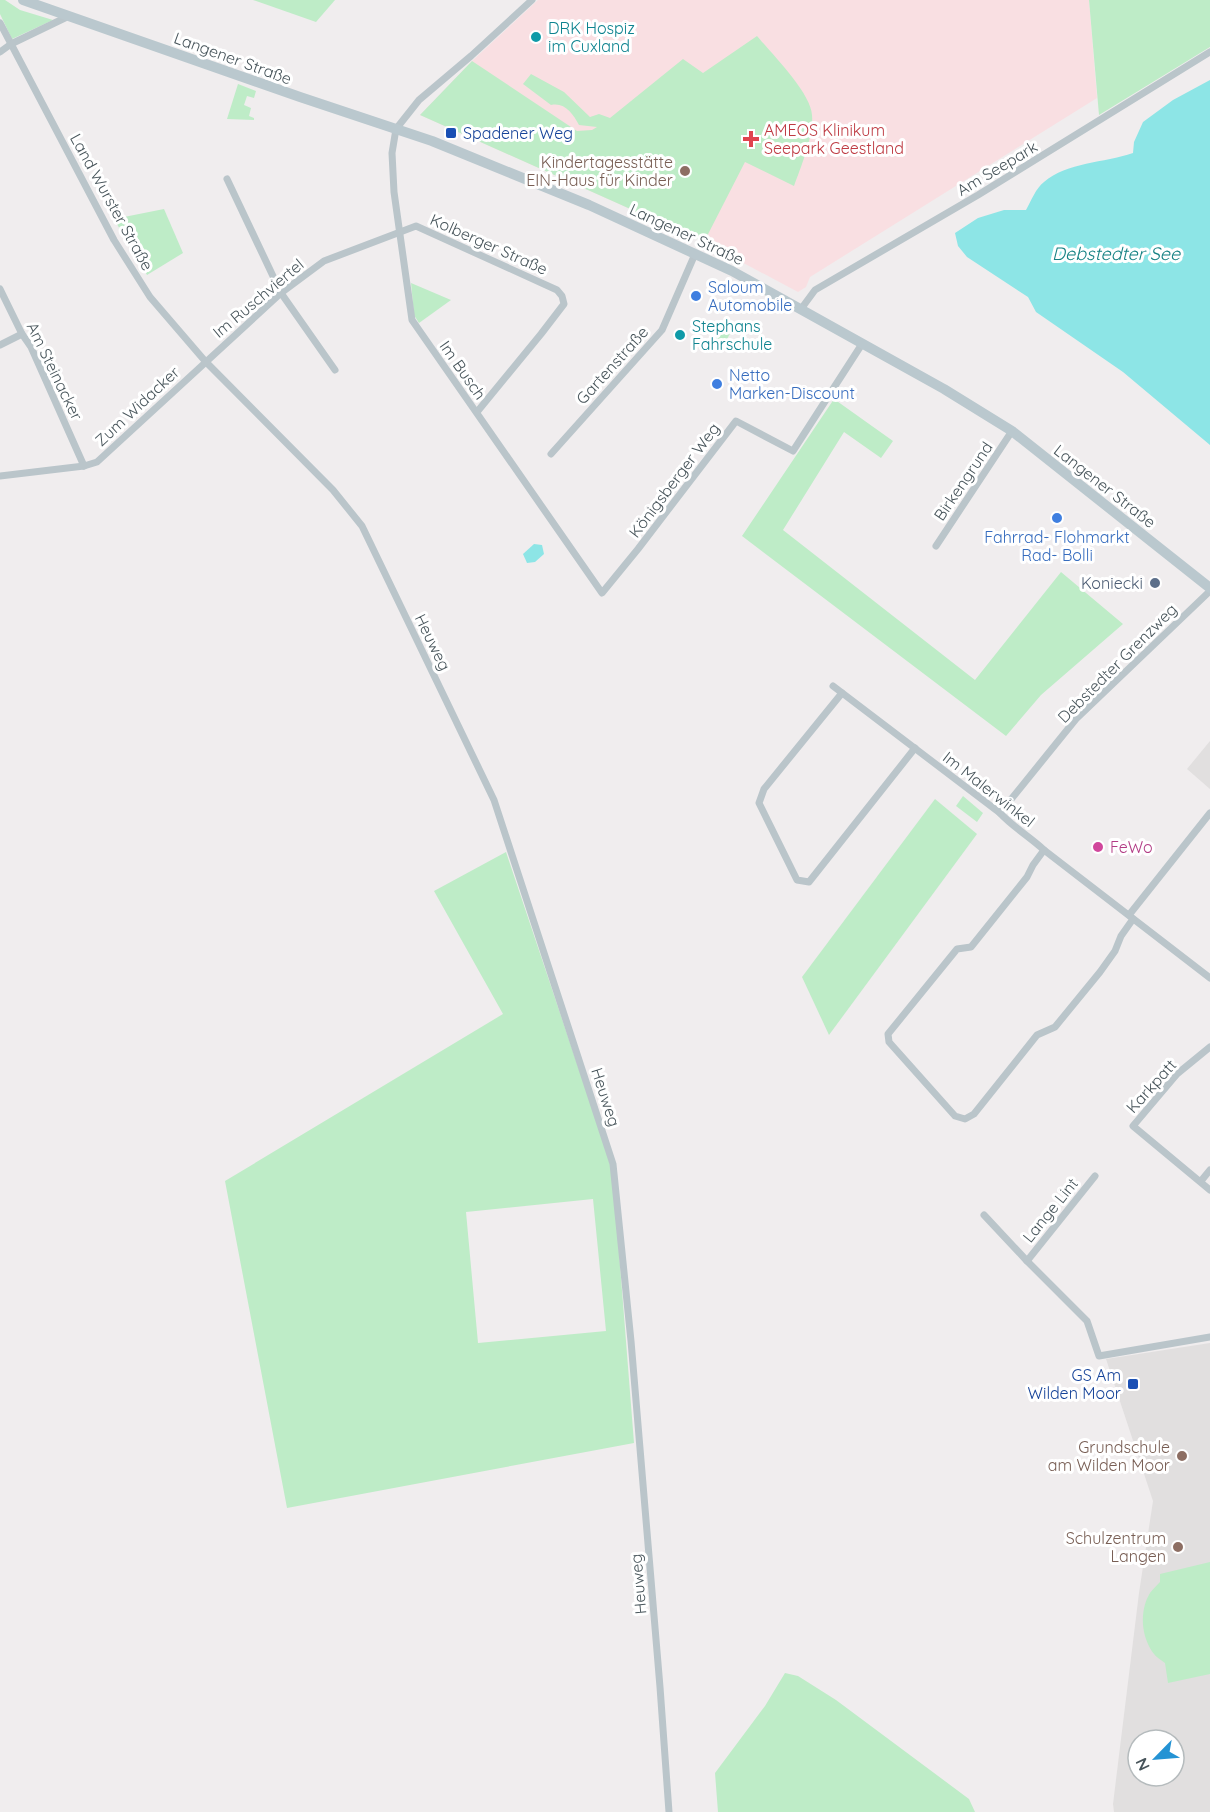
<svg xmlns="http://www.w3.org/2000/svg" width="1210" height="1812" font-family="Quicksand,sans-serif">
	<style>
		.education { fill: #e1dfdf; fill-rule: evenodd }
		.medical { fill: #f9dfe2 }
		.green { fill: #beecc7; fill-rule: evenodd }
		.water { fill: #8de5e6 }
		.lines { fill: none; stroke-linecap: round; stroke-linejoin: round }
		.street { stroke: #bac5ca; stroke-width: 7 }
		.secondary { stroke: #bac8ce; stroke-width: 10 }
		.culture-dot { fill: #0f9aa8; stroke: #fff; stroke-width: 2 }
		.transit-dot { fill: #1a4fb4; stroke: #fff; stroke-width: 2 }
		.health-dot { fill: #e0444e; stroke: #fff; stroke-width: 2 }
		.education-dot { fill: #8d6e63; stroke: #fff; stroke-width: 2 }
		.shop-dot { fill: #3f7fe0; stroke: #fff; stroke-width: 2 }
		.service-dot { fill: #5c6f8a; stroke: #fff; stroke-width: 2 }
		.hotel-dot { fill: #d1479c; stroke: #fff; stroke-width: 2 }
		.labels { text-anchor: middle; dominant-baseline: central; stroke-width: 6; stroke-linejoin: round; paint-order: stroke }
		.culture-label { font-size: 16px; fill: #0d838f; stroke: #fff; text-anchor: start }
		.street-label { font-size: 16px; fill: #47545a; stroke: #fff }
		.health-label { font-size: 16px; fill: #be3a42; stroke: #fff; text-anchor: start }
		.transit-label { font-size: 16px; fill: #164399; stroke: #fff; text-anchor: start }
		.education-label { font-size: 16px; fill: #785e54; stroke: #fff; text-anchor: end }
		.shop-label { font-size: 16px; fill: #366cbe; stroke: #fff; text-anchor: start }
		.service-label { font-size: 16px; fill: #4e5e75; stroke: #fff; text-anchor: end }
		.hotel-label { font-size: 16px; fill: #b23c85; stroke: #fff; text-anchor: start }
		.water-label { font-size: 18px; font-style: italic; fill: #148183; stroke: #fff }
	</style>
	<rect width="100%" height="100%" fill="#f0edee"/>
	<!-- education -->
	<g class="education">
		<polygon points="1210,741 1210,789 1187,769"/>
		<path d="M1210 1343V1812H1114L1113 1804 1139 1593 1153 1501 1106 1359ZM1138 1740H1174V1776H1138Z"/>
	</g>
	<!-- medical -->
	<polygon class="medical" points="538,0 1089,0 1097,98 810,277 806,287 798,292 704,242 420,115 472,61"/>
	<!-- green -->
	<g class="green">
		<polygon points="0,0 5,0 20,10 53,20 12,39 0,14"/>
		<polygon points="253,0 335,0 316,22"/>
		<polygon points="1089,0 1210,0 1210,47 1099,115"/>
		<path d="M757 36C772 54 811 93 812 115 814 135 801 167 794 186L745 162 704 242 420 115 472 61 577 131 592 130 597 127 579 125C573 114 565 102 551 105L523 84 531 74 564 92 590 117 599 114 610 118 683 59 703 73Z"/>
		<polygon points="238,84 256,91 254,98 247,96 244,105 251,108 249,116 254,118 254,120 227,119"/>
		<polygon points="164,209 183,253 147,275 114,219"/>
		<polygon points="411,283 451,300 419,323 414,315"/>
		<polygon points="726,319 735,324 724,345 715,340"/>
		<polygon points="834,399 893,441 881,458 844,432 783,530 975,680 1061,572 1123,624 1041,695 1006,736 742,536"/>
		<polygon points="963,796 983,813 977,822 956,806"/>
		<polygon points="935,799 977,834 829,1035 802,977"/>
		<path d="M506 852 608 1156 613 1176 634 1443 287 1508 225 1181 503 1014 434 891ZM593 1199 606 1331 478 1343 466 1212Z"/>
		<path d="M1210 1562V1674L1168 1683 1165 1663C1161 1660 1156 1657 1154 1654 1141 1637 1139 1611 1150 1593 1153 1589 1157 1585 1160 1582V1574Z"/>
		<polygon points="785,1673 798,1676 836,1700 969,1799 975,1812 718,1812 715,1773 765,1706"/>
	</g>
	<!-- water -->
	<g class="water">
		<path d="M1210 80V445L1123 372 1036 312 1028 297 967 257 958 246 955 233 978 218 1004 210H1026C1031 201 1036 188 1044 182 1067 162 1104 163 1133 153L1134 142 1143 122 1173 100Z"/>
		<polygon points="534,544 542,545 544,554 535,562 527,563 523,554"/>
	</g>
	<g class="lines">
		<!-- street -->
		<g class="street">
			<polyline points="532,0 471,56 419,100 396,129 392,153 394,192 412,320 602,593 638,549 736,421 793,451 862,344"/>
			<polyline points="0,23 114,240 150,297 205,361 333,490 362,526 494,800 613,1164 631,1341 660,1687 669,1812"/>
			<polyline points="0,52 11,44 69,16"/>
			<polyline points="227,179 281,293 335,370"/>
			<polyline points="0,289 22,334 31,347 84,466"/>
			<polyline points="801,309 815,290 978,195 1210,52"/>
			<polyline points="0,345 22,334"/>
			<polyline points="551,454 662,330 695,254"/>
			<polyline points="0,476 84,466 97,462 281,293 324,261 416,226 557,290 562,296 564,304 541,334 477,412"/>
			<polyline points="936,546 1012,431"/>
			<path d="M833 686 1000 813C1013 827 1030 837 1044 850L1210 978"/>
			<polyline points="842,693 764,789 759,803 797,880 809,882 915,748"/>
			<polyline points="1000,813 1076,719 1210,591"/>
			<polyline points="1044,850 1033,865 1027,877 971,947 957,949 888,1034 889,1042 955,1116 965,1119 974,1114 1037,1035 1055,1027 1100,972 1115,951 1121,936 1133,919"/>
			<polyline points="1129,915 1210,813"/>
			<polyline points="1210,1047 1177,1074 1133,1126 1210,1190"/>
			<polyline points="1201,1181 1210,1170"/>
			<polyline points="984,1215 1027,1261 1087,1321 1099,1356 1210,1337"/>
			<polyline points="1027,1261 1095,1176"/>
		</g>
		<!-- secondary -->
		<polyline class="secondary" points="23,0 300,97 432,141 589,205 732,271 944,389 1012,431 1210,588"/>
	</g>
	<!-- markers -->
	<g class="culture-dot">
		<circle cx="536" cy="37" r="6"/>
		<circle cx="680" cy="335" r="6"/>
	</g>
	<g class="transit-dot">
		<rect x="445" y="127" width="12" height="12" rx="3"/>
		<rect x="1127" y="1378" width="12" height="12" rx="3"/>
	</g>
	<path class="health-dot" d="M748 130h6v6h6v6h-6v6h-6v-6h-6v-6h6z"/>
	<g class="education-dot">
		<circle cx="685" cy="171" r="6"/>
		<circle cx="1182" cy="1456" r="6"/>
		<circle cx="1178" cy="1547" r="6"/>
	</g>
	<g class="shop-dot">
		<circle cx="696" cy="296" r="6"/>
		<circle cx="717" cy="384" r="6"/>
		<circle cx="1057" cy="518" r="6"/>
	</g>
	<circle class="service-dot" cx="1155" cy="583" r="6"/>
	<circle class="hotel-dot" cx="1098" cy="847" r="6"/>
	<g class="labels">
		<!-- culture labels -->
		<g class="culture-label">
			<text x="548" y="28">DRK Hospiz<tspan x="548" dy="18">im Cuxland</tspan></text>
			<text x="692" y="326">Stephans<tspan x="692" dy="18">Fahrschule</tspan></text>
		</g>
		<!-- street labels -->
		<g class="street-label">
			<text transform="translate(233 58) rotate(20)">Langener Straße</text>
			<text transform="translate(997 168) rotate(-31)">Am Seepark</text>
			<text transform="translate(112 202) rotate(61)">Land Wurster Straße</text>
			<text transform="translate(687 234) rotate(25)">Langener Straße</text>
			<text transform="translate(489 244) rotate(24)">Kolberger Straße</text>
			<text transform="translate(258 298) rotate(-40)">Im Ruschviertel</text>
			<text transform="translate(612 365) rotate(-48)">Gartenstraße</text>
			<text transform="translate(463 370) rotate(55)">Im Busch</text>
			<text transform="translate(55 371) rotate(64)">Am Steinacker</text>
			<text transform="translate(137 406) rotate(-43)">Zum Widacker</text>
			<text transform="translate(674 480) rotate(-53)">Königsberger Weg</text>
			<text transform="translate(963 481) rotate(-56)">Birkengrund</text>
			<text transform="translate(1105 486) rotate(38)">Langener Straße</text>
			<text transform="translate(433 642) rotate(64)">Heuweg</text>
			<text transform="translate(1117 663) rotate(-45)">Debstedter Grenzweg</text>
			<text transform="translate(989 789) rotate(38)">Im Malerwinkel</text>
			<text transform="translate(1151 1086) rotate(-48)">Karkpatt</text>
			<text transform="translate(606 1097) rotate(72)">Heuweg</text>
			<text transform="translate(1050 1210) rotate(-51)">Lange Lint</text>
			<text transform="translate(638 1584) rotate(-95)">Heuweg</text>
		</g>
		<!-- health labels -->
		<g class="health-label">
			<text x="764" y="130">AMEOS Klinikum<tspan x="764" dy="18">Seepark Geestland</tspan></text>
		</g>
		<!-- transit labels -->
		<g class="transit-label">
			<text x="463" y="133">Spadener Weg</text>
			<text x="1121" y="1375" text-anchor="end">GS Am<tspan x="1121" dy="18">Wilden Moor</tspan></text>
		</g>
		<!-- education labels -->
		<g class="education-label">
			<text x="673" y="162">Kindertagesstätte<tspan x="673" dy="18">EIN-Haus für Kinder</tspan></text>
			<text x="1170" y="1447">Grundschule<tspan x="1170" dy="18">am Wilden Moor</tspan></text>
			<text x="1166" y="1538">Schulzentrum<tspan x="1166" dy="18">Langen</tspan></text>
		</g>
		<!-- shop labels -->
		<g class="shop-label">
			<text x="708" y="287">Saloum<tspan x="708" dy="18">Automobile</tspan></text>
			<text x="729" y="375">Netto<tspan x="729" dy="18">Marken-Discount</tspan></text>
			<text x="1057" y="537" text-anchor="middle">Fahrrad- Flohmarkt<tspan x="1057" dy="18">Rad- Bolli</tspan></text>
		</g>
		<!-- service labels -->
		<g class="service-label">
			<text x="1143" y="583">Koniecki</text>
		</g>
		<!-- hotel labels -->
		<g class="hotel-label">
			<text x="1110" y="847">FeWo</text>
		</g>
		<!-- water labels -->
		<g class="water-label">
			<text x="1116" y="253">Debstedter See</text>
		</g>
	</g>
	<!-- north arrow -->
	<g transform="translate(1156 1758) rotate(245)"><circle r="28" fill="#ffffff" stroke="#b5bbbd" stroke-width="1.5"/>
	<path d="M0-4.5L10 22L0 15L-10 22Z" fill="#2493d4"/>
	<text y="-9" font-size="16" font-weight="bold" text-anchor="middle" fill="#47545a">N</text>
	</g>
</svg>
